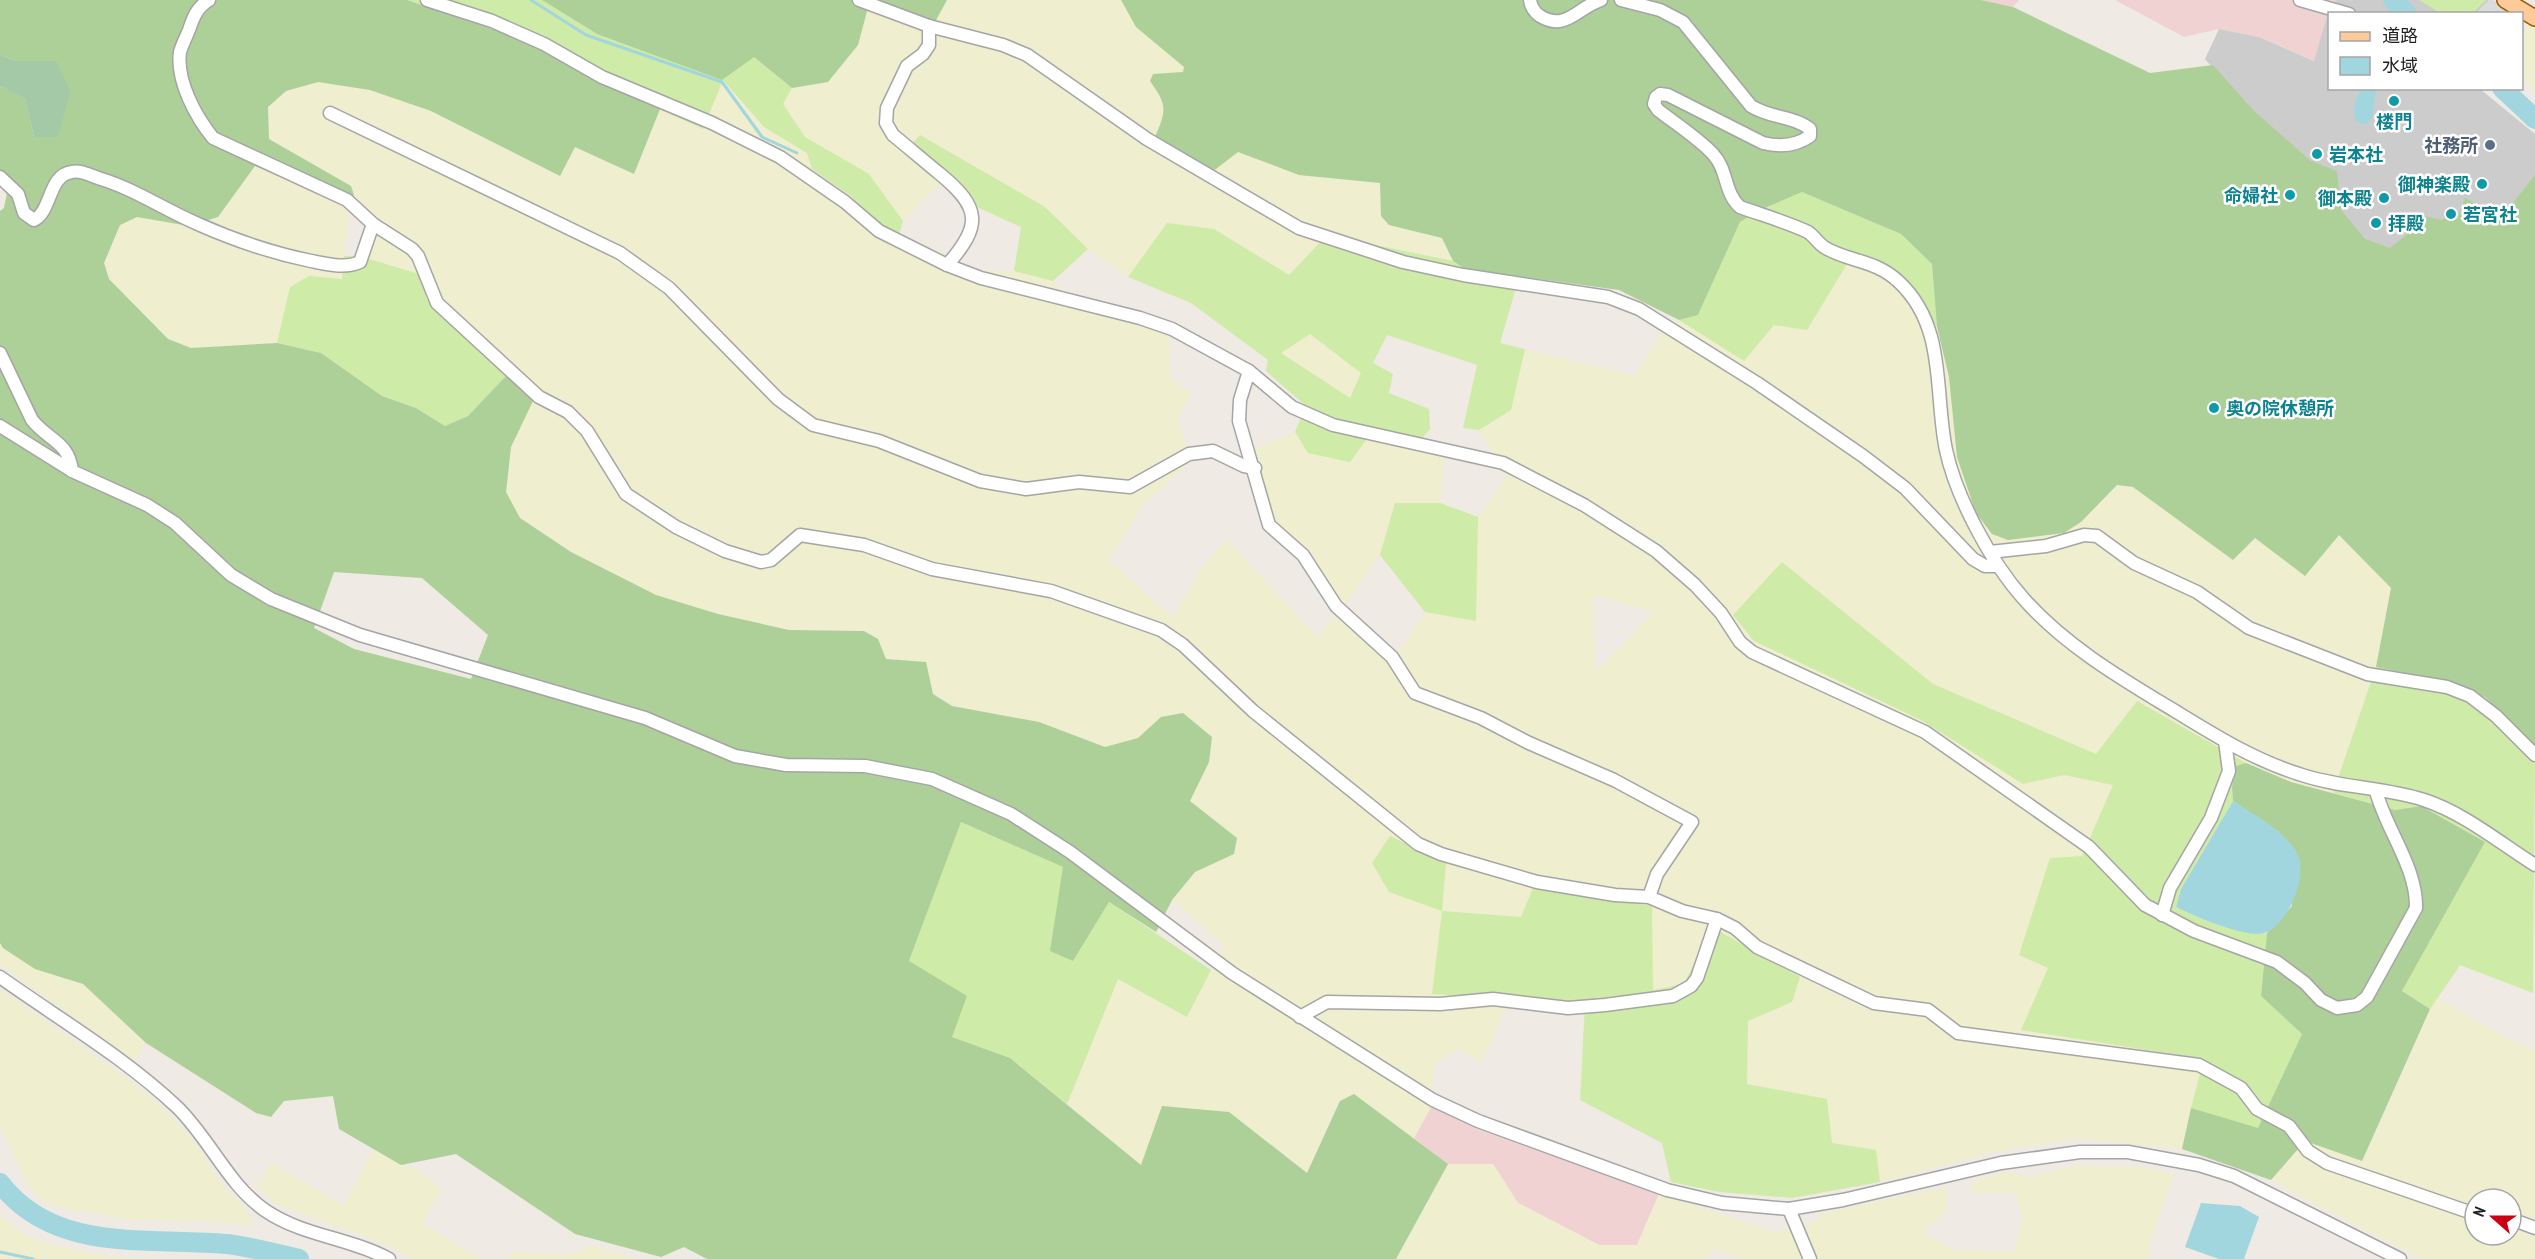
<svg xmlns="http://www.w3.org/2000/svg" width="2535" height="1259" font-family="'PT Sans Narrow','Noto Sans JP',sans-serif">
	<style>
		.residential { fill: #dcdbdb }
		.commercial { fill: #f1d2d3 }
		.religious { fill: #ccc }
		.farmland { fill: #efeece; fill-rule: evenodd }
		.grass { fill: #ceeba7; fill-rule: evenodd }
		.forest { fill: #acd097; fill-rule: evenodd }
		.cemetery { fill: #a4c9a6 }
		.water { fill: #a2d6de }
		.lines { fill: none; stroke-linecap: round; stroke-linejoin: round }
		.stream { stroke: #a2d6de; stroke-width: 3 }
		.river { stroke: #a2d6de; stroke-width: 20 }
		.minor-casing { stroke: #a5a5a5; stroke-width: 15 }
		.major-casing { stroke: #975800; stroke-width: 18 }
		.minor { stroke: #fff; stroke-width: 12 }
		.major { stroke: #ffca99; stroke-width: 15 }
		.culture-dot { fill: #0f9aa8; stroke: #fff; stroke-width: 2 }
		.service-dot { fill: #5c6f8a; stroke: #fff; stroke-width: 2 }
		.labels { text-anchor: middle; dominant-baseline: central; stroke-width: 5; stroke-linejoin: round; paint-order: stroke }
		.culture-label { font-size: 18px; font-weight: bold; fill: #0d838f; stroke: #fff; text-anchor: start }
		.service-label { font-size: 18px; font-weight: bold; fill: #4e5e75; stroke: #fff; text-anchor: end }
	</style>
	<rect width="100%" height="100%" fill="#efeae3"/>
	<!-- residential -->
	<polygon class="residential" points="2489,0 2493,0 2516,13 2476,14"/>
	<!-- commercial -->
	<g class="commercial">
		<polygon points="1981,0 2019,0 2013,7"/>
		<polygon points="2115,0 2336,0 2327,16 2315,61 2259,37 2219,29 2184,37"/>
		<polygon points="1431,1107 1479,1130 1659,1194 1637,1245 1599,1245 1518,1203 1493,1164 1448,1164 1414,1138"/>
	</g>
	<!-- religious -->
	<polygon class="religious" points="2336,0 2489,0 2476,13 2330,14 2330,88 2480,89 2535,134 2535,184 2499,235 2142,349 2243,104 2205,59 2219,29 2259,37 2314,61 2327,16"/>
	<!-- farmland -->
	<g class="farmland">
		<polygon points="870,0 935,22 947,0 1121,0 1136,27 1184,67 1183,72 1153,74 1164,101 1164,116 1155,136 1238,152 1299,175 1380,183 1381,216 1389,225 1442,238 1453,261 1327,235 1289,275 1214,229 1167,223 1128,277 1088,249 1045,207 943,180 903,221 869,174 805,137 783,104 792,88 828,82 858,45"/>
		<polygon points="2530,22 2535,25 2535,72 2532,76 2535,78 2535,91 2522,77 2522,34"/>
		<path d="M722 80 764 127 807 153 812 169 851 196 875 222 980 271H1014L1053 281 1082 309 1169 335 1170 377 1191 394 1177 420 1192 460 1143 505 1109 560 1173 618 1201 568 1227 539 1317 637 1342 607 1312 553 1272 521 1255 449 1295 432 1308 453 1369 436 1445 453 1440 503 1395 504 1380 555 1343 607 1396 655 1425 612 1476 621 1478 517 1507 477 1479 430 1511 410 1525 349 1635 376 1663 331 1679 320 1744 361 1774 325 1807 330 1847 264 1909 288 1937 327 1949 377 1957 457 2081 522 2117 485 2133 487 2233 560 2255 538 2339 535 2391 588 2376 667 2333 793 2291 782 2246 763 2137 701 2096 754 1933 684 1782 562 1921 720 2023 784 2064 775 2114 785 2082 856 2048 968 2022 1030 2204 1059 2182 1149 2077 1138 1994 1152 1880 1182 1876 1150 1832 1143 1827 1099 1747 1084 1748 1021 1792 1002 1684 984 1653 990 1521 918 1442 911 1510 999 1482 1063 1458 1049 1434 1064 1431 1107 1414 1138 1353 1094 1339 1101 1307 1173 1229 1112 1141 1166 1067 1104 1118 978 1187 1017 1224 945 1172 900 1195 872 1234 854 1237 838 1190 801 1209 762 1161 717 1138 738 1105 747 1039 722 952 706 886 659 878 639 864 631 789 630 718 614 656 596 571 552 520 518 506 492 511 447 533 400 427 300 419 274 359 256 368 225 351 186 269 139 268 108 286 91 318 82 370 90 431 111 559 176 575 147 634 174 660 109 703 128ZM1593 595 1654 612 1595 672Z"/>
		<polygon points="255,165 349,206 342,279 309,276 290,287 277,343 191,348 168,339 109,279 104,263 120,225 137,217 189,226 218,217"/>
		<polygon points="1310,334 1361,373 1350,398 1280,353"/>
		<polygon points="0,943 35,969 83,984 146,1043 135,1061 0,965"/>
		<polygon points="0,989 128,1079 167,1111 197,1146 225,1189 246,1209 254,1226 207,1221 132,1220 64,1208 43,1201 27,1185 0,1126"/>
		<path d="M2438 998 2511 1040 2535 1050V1259H2420L2271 1180 2305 1140 2363 1161 2430 1009ZM2475 1199H2511V1235H2475Z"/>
		<polygon points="373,1150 401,1165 418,1169 441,1190 422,1223 481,1259 412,1259 375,1240 276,1204 256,1187 271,1163 344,1205"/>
		<polygon points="1448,1164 1493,1164 1518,1203 1599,1245 1637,1245 1659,1194 1774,1232 1817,1222 1820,1214 1947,1187 1947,1209 1923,1233 1955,1250 2014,1251 2022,1220 2016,1193 1971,1193 1973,1181 2008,1172 2029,1177 2074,1166 2142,1167 2174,1175 2151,1239 2149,1259 1739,1259 1713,1248 1705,1259 1396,1259"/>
		<polygon points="0,1215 29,1237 56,1246 114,1257 158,1259 0,1259"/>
		<polygon points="591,1245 635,1259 507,1259 513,1251 567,1256"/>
	</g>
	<!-- grass -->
	<g class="grass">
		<polygon points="407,0 542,0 597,34 754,57 792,88 783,104 805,137 869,174 903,221 899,234 875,222 851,196 812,169 807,153 764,127 723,80 703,129 602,83 531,42"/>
		<polygon points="2419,0 2486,0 2473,13 2440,13"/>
		<polygon points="920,135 1045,207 1088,249 1053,281 1014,271 1021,227 979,208 905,151"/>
		<polygon points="1802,192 1901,234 1932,264 1937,327 1909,288 1847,264 1807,330 1774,325 1744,361 1679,320 1698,315 1740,222 1760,210"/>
		<path d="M1167 223 1214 229 1289 275 1327 235 1453 261 1466 269 1531 276 1515 291 1500 343 1525 349 1511 410 1479 430 1463 428 1477 365 1387 335 1373 363 1393 374 1389 393 1429 409 1430 429 1415 446 1369 436 1350 462 1308 453 1295 432 1306 406 1266 371 1268 360 1191 303 1128 277ZM1310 334 1361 373 1350 398 1281 353Z"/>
		<polygon points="344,256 359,256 419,274 427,300 506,376 468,416 445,426 416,408 382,396 321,353 277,343 290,287 309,276 342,279"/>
		<polygon points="1395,503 1440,503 1478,517 1476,621 1425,612 1380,555"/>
		<path d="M1782 562 1933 684 2096 754 2137 701 2246 763 2236 767 2232 787 2233 801 2181 889 2176 907C2199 919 2241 937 2267 933L2261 996 2302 1034 2258 1129 2191 1108 2204 1059 2021 1030 2048 968 2019 955 2050 858 2082 856 2113 785 2064 775 2023 784 1921 720 1754 641 1733 615Z"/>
		<polygon points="2376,667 2449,682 2485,697 2535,746 2533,993 2460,965 2430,1009 2402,991 2485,842 2421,806 2395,810 2333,793"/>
		<polygon points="961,822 1063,867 1073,961 1109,902 1211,970 1187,1017 1118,979 1067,1104 1010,1058 952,1037 909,961"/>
		<polygon points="1390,836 1446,863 1442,911 1521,917 1533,888 1652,906 1653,990 1684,984 1712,927 1800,977 1792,1002 1748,1021 1747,1084 1827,1099 1832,1143 1876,1150 1880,1182 1792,1198 1719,1192 1671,1182 1662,1143 1580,1100 1585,1003 1432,994 1442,911 1389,892 1372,863"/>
	</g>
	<!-- forest -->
	<g class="forest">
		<path d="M0 0H407L531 42 602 83 660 109 634 174 575 147 560 176 431 111 370 90 318 82 286 91 268 107 269 139 351 186 354 195 349 206 255 166 218 217 189 226 137 217 120 225 104 263 109 279 168 339 191 348 277 343 321 353 382 396 416 408 445 426 468 416 506 376 533 401 511 447 506 492 520 518 571 552 656 595 718 614 789 630 864 631 878 639 886 659 926 662 933 694 952 706 1039 722 1105 747 1138 738 1161 717 1183 713 1212 737 1209 762 1190 801 1237 838 1234 854 1195 872 1172 900 1156 932 1109 902 1073 961 1050 951 1063 867 961 822 909 961 967 996 952 1037 1010 1058 1141 1165 1162 1106 1229 1112 1307 1173 1340 1101 1354 1094 1448 1164 1396 1259H707L684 1247 661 1257 575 1234 456 1154 401 1165 339 1129 333 1096 284 1101 271 1117 256 1113 146 1043 83 984 35 969 3 948 0 943V211L4 208 8 188 0 182V86L25 97 34 137 56 61H16L0 55ZM334 572 422 578 488 635 471 679 354 649 314 628Z"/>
		<polygon points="542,0 870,0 858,45 828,82 792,88 754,57 722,80 597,34"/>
		<polygon points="874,0 947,0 935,22"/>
		<path d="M1121 0H1981L2013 7 2150 73 2213 65 2254 111 2311 161 2337 171 2341 210 2365 239 2390 248 2414 229 2424 216 2442 220 2447 216 2457 219 2465 198 2501 218 2535 175V746L2485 697 2449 682 2376 667 2391 588 2339 535 2305 576 2255 538 2233 560 2133 487 2117 485 2081 522 2064 533 2008 540 1992 534 1976 513 1957 457 1949 377 1937 327 1932 264 1901 234 1802 192 1760 210 1740 222 1698 315 1679 320 1619 290 1465 269 1453 261 1442 238 1389 225 1381 216 1380 183 1299 175 1238 152 1212 172 1155 137C1167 109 1167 105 1150 81L1153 74 1183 72 1184 67 1136 27Z"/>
		<polygon points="2246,763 2291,782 2395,810 2421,806 2485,842 2402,991 2430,1009 2362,1161 2305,1141 2271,1180 2182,1149 2191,1108 2258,1128 2302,1034 2261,996 2267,933 2292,906 2279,832 2233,801 2232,787 2236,766"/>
	</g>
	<!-- cemetery -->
	<polygon class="cemetery" points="0,55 16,61 56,61 70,91 58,137 34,137 25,98 0,86"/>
	<!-- water -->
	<g class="water">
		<path d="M2363 89H2376L2373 115 2368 123 2361 124 2356 121C2352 110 2354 96 2363 89Z"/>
		<path d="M2233 801C2254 815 2284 830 2297 853 2310 876 2285 934 2258 934 2236 934 2196 917 2176 907L2181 889Z"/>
		<polygon points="2201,1203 2240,1206 2259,1217 2244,1259 2219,1259 2185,1247"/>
	</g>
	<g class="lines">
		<!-- stream -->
		<g class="stream">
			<polyline points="531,0 586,35 722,82 762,137 797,153"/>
			<polyline points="0,1252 33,1259"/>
		</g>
		<!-- river -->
		<g class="river">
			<polyline points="2393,0 2407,14"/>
			<polyline points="2502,88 2535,119"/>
			<path d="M0 1183C54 1254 149 1237 227 1244 251 1247 275 1253 299 1259"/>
		</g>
		<!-- minor casing -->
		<g class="minor-casing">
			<g id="minor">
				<path d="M209 0C197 7 193 18 189 30 186 37 182 45 180 52 176 81 196 117 213 138L347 200 373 224 412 249 418 256 437 303 539 397 568 412 587 431 626 494 676 527 725 551 761 562 771 560 800 535 864 545 932 569 1051 591 1161 630 1183 645 1253 711 1418 844 1441 854 1537 882 1615 895 1649 897 1682 911 1717 919 1735 928 1757 947 1874 1003 1928 1010 1958 1033 2199 1065 2241 1088 2257 1109 2289 1126 2308 1151 2327 1163 2475 1214"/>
				<path d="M427 0 492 21 544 44 602 77 712 123 780 157 845 202 879 231 947 265 981 278 1140 318 1172 329 1249 371 1292 407 1333 425 1503 463 1584 505 1656 551 1695 585 1721 613 1740 642 1752 652 1925 732 2089 847 2145 905 2194 931 2277 962 2305 983 2321 1000 2337 1008 2357 1005 2367 997 2416 908C2417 867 2386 830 2376 791"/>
				<polyline points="859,0 929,26 1003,45 1027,55 1147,139 1299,228 1403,262 1463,275 1608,297 1639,309 1757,383 1863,456 1905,488 1973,559 1985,566 1998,566"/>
				<path d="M1530 0C1531 7 1534 12 1540 16 1566 32 1578 7 1601 0"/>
				<path d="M1621 0 1660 10 1683 22 1751 106C1769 118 1794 116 1810 129V136C1796 146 1780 147 1763 143L1668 95 1660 94 1656 97 1654 104 1658 110C1676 124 1698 138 1713 154 1728 170 1724 193 1740 207 1762 215 1787 222 1808 232 1814 236 1818 243 1824 247 1848 262 1875 259 1899 282 1947 327 1934 393 1946 450 1956 497 1991 562 2023 598 2064 645 2122 679 2175 711 2214 735 2254 760 2299 774 2339 788 2384 787 2424 800 2464 813 2500 843 2535 865"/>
				<polyline points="2300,0 2349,14"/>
				<path d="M929 26V45L923 54 907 66 887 108 886 123 893 135C909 148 924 161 940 174 980 207 983 225 947 265"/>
				<polyline points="330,113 620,253 669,288 778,399 813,425 879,441 980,481 1026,489 1079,482 1130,487 1189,454 1213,451 1244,466 1255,468"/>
				<path d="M0 177 18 194 24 213 34 220C52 211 48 175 72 172 80 170 90 175 98 178 135 189 163 209 198 224 234 240 272 253 311 261 326 264 345 269 360 262L373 224"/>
				<path d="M0 353 32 420C49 441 69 442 72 471"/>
				<polyline points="1249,371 1240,400 1239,421 1269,525 1303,555 1336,606 1392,657 1415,693 1481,718 1529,743 1614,780 1692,822 1657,874 1649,897"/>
				<polyline points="0,426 72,471 147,505 175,523 231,575 271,599 360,635 645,718 735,756 786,765 865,766 932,779 1011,814 1070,852 1232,973 1433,1100 1478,1121 1667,1190 1722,1203 1789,1209 1843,1200 2001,1163 2080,1152 2128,1152 2199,1165 2234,1176 2400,1259"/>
				<polyline points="1990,552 2046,546 2084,535 2097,536 2134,563 2197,592 2249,628 2367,674 2447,687 2470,696 2496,716 2535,755"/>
				<polyline points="2162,915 2170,888 2211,818 2229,771 2225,741"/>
				<path d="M0 977C59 1019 124 1057 177 1107 210 1139 228 1185 266 1211 303 1236 350 1238 389 1259"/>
				<polyline points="1300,1017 1327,1002 1440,1004 1493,999 1568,1008 1605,1005 1673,996 1691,986 1697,978 1717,919"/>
				<polyline points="1789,1209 1810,1259"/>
				<polyline points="2511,1219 2535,1228"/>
			</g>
		</g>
		<!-- major casing -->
		<g class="major-casing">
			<polyline id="major" points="2505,0 2535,18"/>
		</g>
		<!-- minor -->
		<use href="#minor" class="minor"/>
		<!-- major -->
		<use href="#major" class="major"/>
	</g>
	<!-- markers -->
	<g class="culture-dot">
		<circle cx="2394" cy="101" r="6"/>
		<circle cx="2317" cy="154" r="6"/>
		<circle cx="2482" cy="184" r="6"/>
		<circle cx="2290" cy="195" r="6"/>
		<circle cx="2384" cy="198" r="6"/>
		<circle cx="2451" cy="214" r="6"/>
		<circle cx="2376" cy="223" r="6"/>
		<circle cx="2214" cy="408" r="6"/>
	</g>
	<circle class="service-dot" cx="2490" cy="145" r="6"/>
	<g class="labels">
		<!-- culture labels -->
		<g class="culture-label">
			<text x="2394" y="121" text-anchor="middle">楼門</text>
			<text x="2329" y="154">岩本社</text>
			<text x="2470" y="184" text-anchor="end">御神楽殿</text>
			<text x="2278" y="195" text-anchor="end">命婦社</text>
			<text x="2372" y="198" text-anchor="end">御本殿</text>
			<text x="2463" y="214">若宮社</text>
			<text x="2388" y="223">拝殿</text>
			<text x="2226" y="408">奥の院休憩所</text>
		</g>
		<!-- service labels -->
		<g class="service-label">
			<text x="2478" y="145">社務所</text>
		</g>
	</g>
	<!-- legend -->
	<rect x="2328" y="12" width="195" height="78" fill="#ffffff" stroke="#a5a5a5" stroke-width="1.5"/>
	<rect x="2340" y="32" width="30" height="9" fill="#ffca99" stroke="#a5a5a5" stroke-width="1.5"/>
	<text x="2382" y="42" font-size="18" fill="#1e1e1e">道路</text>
	<rect x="2340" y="57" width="30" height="18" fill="#a2d6de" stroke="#a5a5a5" stroke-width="1.5"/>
	<text x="2382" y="72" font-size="18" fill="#1e1e1e">水域</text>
	<!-- north arrow -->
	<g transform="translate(2493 1217) rotate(291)"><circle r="28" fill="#ffffff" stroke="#a5a5a5" stroke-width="1.5"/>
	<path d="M0-4.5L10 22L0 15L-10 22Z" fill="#cb0012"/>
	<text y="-9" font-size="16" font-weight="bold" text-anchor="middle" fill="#1e1e1e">N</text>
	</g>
</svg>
